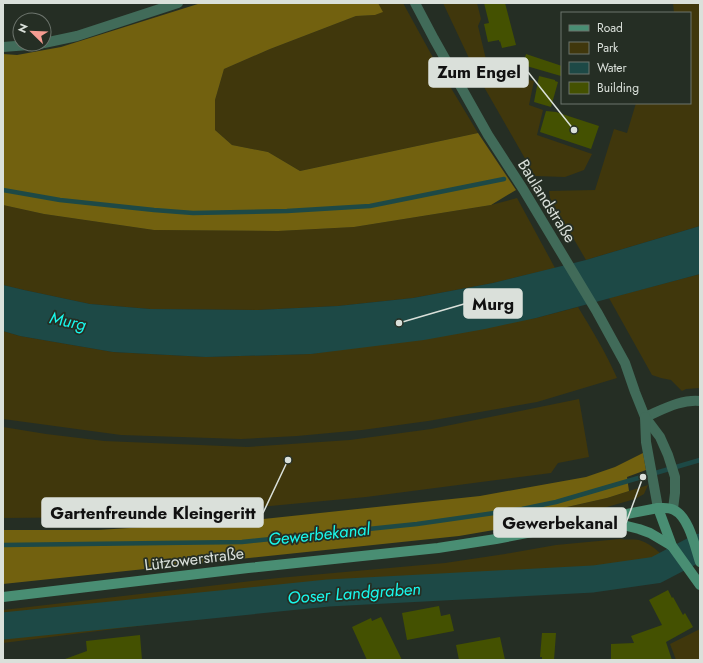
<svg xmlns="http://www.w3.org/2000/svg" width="703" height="663" font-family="Jost,sans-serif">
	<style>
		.green { fill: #40370c }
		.forest { fill: #72610f }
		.water { fill: #1d4946 }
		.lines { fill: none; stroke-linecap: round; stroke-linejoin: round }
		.stream { stroke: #1d4946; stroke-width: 4.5 }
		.river { stroke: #1d4946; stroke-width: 27 }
		.building { fill: #445101 }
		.minor { stroke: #416b59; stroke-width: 10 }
		.tertiary { stroke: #416b59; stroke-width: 10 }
		.secondary { stroke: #498e73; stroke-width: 10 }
		.labels { text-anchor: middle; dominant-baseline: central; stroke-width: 3.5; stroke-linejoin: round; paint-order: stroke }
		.street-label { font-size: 16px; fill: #dae0da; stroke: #252e24 }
		.water-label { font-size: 17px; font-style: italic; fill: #19f8ec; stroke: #252e24 }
		.leader { fill: none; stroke: #dae0da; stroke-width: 1.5 }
		.callout-dot { fill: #dae0da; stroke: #252e24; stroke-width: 1.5 }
		.callout { fill: #dae0da; stroke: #dae0da; stroke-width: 1.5 }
		.callout-label { font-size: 17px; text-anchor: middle; font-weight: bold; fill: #111 }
	</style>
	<rect width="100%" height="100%" fill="#252e24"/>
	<!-- green -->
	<g class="green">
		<polygon points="378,3 403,3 436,63 478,133 300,171 268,152 232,145 215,130 215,100 224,69 270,49 356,16 375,15 382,12"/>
		<polygon points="443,3 477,3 481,19 478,26 489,72 495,77 523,73 522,78 534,81 529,105 543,110 537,135 592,154 584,170 565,177 535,176 476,73"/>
		<polygon points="673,3 700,3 700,226 586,260 550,198 549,191 595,190 614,129 627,133 636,103 690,103 690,13 674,13"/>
		<polygon points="517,198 555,268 493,283 413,298 338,306 258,310 150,309 90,304 24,290 3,285 3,205 44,214 154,230 278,231 354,227 491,205"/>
		<polygon points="700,274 700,388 686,389 682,391 671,380 661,378 652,375 609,298"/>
		<path d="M578 307C592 330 606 353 617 378L537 402 428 421 362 430 297 436 241 439 121 435 3 419V331L20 336 113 352 206 357 311 354 536 318Z"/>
		<polygon points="579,399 589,457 558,463 551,473 366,497 250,508 100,517 3,518 3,427 46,434 104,441 247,447 350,440 431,429"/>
		<polygon points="648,485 644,494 635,499 607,507 528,524 558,509 607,498"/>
		<path d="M620 539C626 540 633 539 639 540 653 544 667 559 676 570L638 583 617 585 471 595 367 597 3 643V610L278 578 445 563 505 554 556 545Z"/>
		<polygon points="700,629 700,660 676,660 670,644"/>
	</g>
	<!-- forest -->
	<g class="forest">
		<polygon points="201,3 378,3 383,12 375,15 356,16 270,49 224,69 215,100 215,130 232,145 268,152 300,171 478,133 516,190 491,205 354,227 278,231 154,230 44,214 3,205 3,54 17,55 61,47"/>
		<polygon points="643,453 646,470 627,477 629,491 607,498 558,509 528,524 459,536 3,584 3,530 98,530 254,520 480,496 586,477 615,467"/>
	</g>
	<!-- water -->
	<polygon class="water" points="700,226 700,274 536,318 485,329 424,340 311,354 206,357 113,352 20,336 3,331 3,285 24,290 90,304 150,309 258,310 338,306 413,298 493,283 586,260"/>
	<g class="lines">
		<!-- stream -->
		<g class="stream">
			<polyline points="3,190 60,200 154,210 193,213 287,211 370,206 504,179"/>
			<polyline points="3,545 242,542 417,524 522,509 556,502 700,460"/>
		</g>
		<!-- river -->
		<polyline class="river" points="3,626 328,593 593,579 656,570 700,547"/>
	</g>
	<!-- building -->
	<g class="building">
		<polygon points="484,3 505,3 516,45 502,48 500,41 499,42 499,40 488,42 484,24 489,23"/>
		<polygon points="526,54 562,66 561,76 523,65"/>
		<polygon points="539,76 555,80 555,81 558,82 551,107 534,102"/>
		<polygon points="546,111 556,112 599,126 591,149 540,132"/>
		<polygon points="668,590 672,598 673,597 683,615 685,613 693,627 666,642 672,660 611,660 611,644 634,643 631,636 662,625 649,600"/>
		<polygon points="439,606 441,616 450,614 454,631 407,640 402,613"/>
		<polygon points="381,617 402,660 367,660 352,627 371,618 372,621"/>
		<polygon points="542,633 556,633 554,660 542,660 542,657 540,657"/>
		<polygon points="140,635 142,660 65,660 65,659 87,651 86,641"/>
		<polygon points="500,637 505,660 459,660 456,645"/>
	</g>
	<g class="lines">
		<!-- minor -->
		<g class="minor">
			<polyline points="44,43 77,36 178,3"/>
			<polyline points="3,47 41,44"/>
			<path d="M645 417C662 410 681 399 700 401"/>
		</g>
		<!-- tertiary -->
		<g class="tertiary">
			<polyline points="415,3 434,39 488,135 523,189 597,312 625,363 635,392 645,417 660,437 668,455 675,477 675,493 673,509"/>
			<polyline points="645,417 646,442 658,508"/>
		</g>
		<!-- secondary -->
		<g class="secondary">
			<polyline points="658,508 672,546 700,585"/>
			<polyline points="603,520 639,529 650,533 672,546"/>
			<path d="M3 597 248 568 438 548 496 539 658 508C664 508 669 507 674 510 689 517 695 547 700 562"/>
		</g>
	</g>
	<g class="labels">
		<!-- street labels -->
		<g class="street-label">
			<text transform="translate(547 201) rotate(58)">Baulandstraße</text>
			<text transform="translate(194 559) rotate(-7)">Lützowerstraße</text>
		</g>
		<!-- water labels -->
		<g class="water-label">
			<text transform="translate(68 321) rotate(12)">Murg</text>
			<text transform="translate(319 534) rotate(-6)">Gewerbekanal</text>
			<text transform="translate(354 593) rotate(-4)">Ooser Landgraben</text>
		</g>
	</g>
	<!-- callouts -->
	<path class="leader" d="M574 130L528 72M399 323L464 304M288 460L263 513M643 477L626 523"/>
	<g class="callout-dot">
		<circle cx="574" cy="130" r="4"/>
		<circle cx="399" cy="323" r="4"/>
		<circle cx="288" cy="460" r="4"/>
		<circle cx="643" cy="477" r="4"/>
	</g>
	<g class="callout">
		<rect x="429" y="58" width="99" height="29" rx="4"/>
		<rect x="464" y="289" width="58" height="29" rx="4"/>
		<rect x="42" y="498" width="221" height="29" rx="4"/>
		<rect x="494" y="508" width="132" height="29" rx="4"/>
	</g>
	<g class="callout-label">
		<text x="479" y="78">Zum Engel</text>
		<text x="493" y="310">Murg</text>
		<text x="153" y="519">Gartenfreunde Kleingeritt</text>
		<text x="560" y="529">Gewerbekanal</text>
	</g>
	<!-- border -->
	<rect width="703" height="663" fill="none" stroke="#dae0da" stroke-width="8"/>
	<!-- legend -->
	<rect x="561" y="12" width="130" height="92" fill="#252e24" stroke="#6d756d"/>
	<rect x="569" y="25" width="20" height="6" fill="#498e73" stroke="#6d756d"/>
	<text x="597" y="32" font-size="12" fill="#dae0da">Road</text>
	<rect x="569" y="42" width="20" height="12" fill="#40370c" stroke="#6d756d"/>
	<text x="597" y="52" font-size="12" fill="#dae0da">Park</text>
	<rect x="569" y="62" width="20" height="12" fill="#1d4946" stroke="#6d756d"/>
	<text x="597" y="72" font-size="12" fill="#dae0da">Water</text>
	<rect x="569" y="82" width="20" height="12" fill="#445101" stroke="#6d756d"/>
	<text x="597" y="92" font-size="12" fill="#dae0da">Building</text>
	<!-- north arrow -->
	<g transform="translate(32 32) rotate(293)"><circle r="19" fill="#252e24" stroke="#6d756d"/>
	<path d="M0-3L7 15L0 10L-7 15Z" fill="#f59c91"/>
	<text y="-6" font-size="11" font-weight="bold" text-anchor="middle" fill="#dae0da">N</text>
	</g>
</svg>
